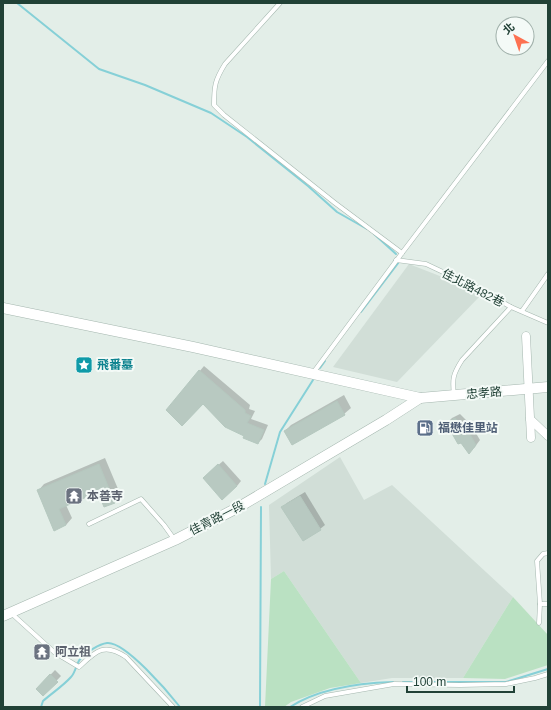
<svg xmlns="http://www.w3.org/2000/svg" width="551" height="710" font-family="Arial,'Noto Sans TC',sans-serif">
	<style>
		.built { fill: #d1ded7 }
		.green { fill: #bae1c2 }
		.shadow { fill: #0003 }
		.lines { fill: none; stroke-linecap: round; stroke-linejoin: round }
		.stream { stroke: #86d0d7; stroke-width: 2 }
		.building { fill: #b8c9c1; stroke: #b5c8bf }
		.service-casing { stroke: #a5b7af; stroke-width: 5 }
		.minor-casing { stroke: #a5b7af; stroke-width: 9 }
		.tertiary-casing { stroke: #a5b7af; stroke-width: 11 }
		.service { stroke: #fff; stroke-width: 4 }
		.minor { stroke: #fff; stroke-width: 8 }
		.tertiary { stroke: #fff; stroke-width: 10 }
		.labels { text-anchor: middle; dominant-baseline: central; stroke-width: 4; stroke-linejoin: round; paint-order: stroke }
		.street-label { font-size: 12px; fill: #214136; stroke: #f4faf7 }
		.culture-label { font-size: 12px; font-weight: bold; fill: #0d838f; stroke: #f4faf7; text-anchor: start }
		.service-label { font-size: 12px; font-weight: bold; fill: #4e5e75; stroke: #f4faf7; text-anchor: start }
		.worship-label { font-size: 12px; font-weight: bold; fill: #5b616d; stroke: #f4faf7; text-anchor: start }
	</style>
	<rect width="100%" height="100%" fill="#e3eee8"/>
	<!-- built -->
	<g class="built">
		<polygon points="409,264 473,289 480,296 397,382 333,367"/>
		<polygon points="340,457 364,500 392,485 513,597 463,678 392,678 361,683 284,571 271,579 269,505"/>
	</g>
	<!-- green -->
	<g class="green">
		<polygon points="284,571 361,683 330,688 291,702 284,707 265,707 271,579"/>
		<polygon points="513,597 548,635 548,665 505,679 463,678"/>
	</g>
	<!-- shadow -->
	<g class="shadow">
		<polygon points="204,366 250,405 249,409 255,411 251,419 268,425 262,439 258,443 245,435 203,403 167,410"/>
		<polygon points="344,395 351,408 344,414 285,431 291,425"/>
		<polygon points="460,414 471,425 480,440 474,448 447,423 452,418"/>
		<polygon points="105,458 121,496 115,502 105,506 99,491 66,505 72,518 66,525 55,529 38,491 44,484"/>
		<polygon points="223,461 241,481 237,486 208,474"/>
		<polygon points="305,492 325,525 320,529 283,507 287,503"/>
		<polygon points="55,670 61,676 43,695 37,689"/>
	</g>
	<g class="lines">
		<!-- stream -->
		<g class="stream">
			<polyline points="17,3 99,69 145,85 211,113 247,137 308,186 337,212 367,229"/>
			<polyline points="374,234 396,254"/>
			<polyline points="361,312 399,262"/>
			<polyline points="320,368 325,361"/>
			<polyline points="265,484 280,432 313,380"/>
			<polyline points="403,682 506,682 548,669"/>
			<path d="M41 707 43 701C52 693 63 686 71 677 76 672 76 663 81 658 87 652 99 644 107 643 125 641 169 693 180 707"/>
			<polyline points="260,707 261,507"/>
			<path d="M290 707C318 689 360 683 393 682"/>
		</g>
	</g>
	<!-- building -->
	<g class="building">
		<polygon points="199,370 245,410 245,413 251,416 247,423 264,430 258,444 243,438 244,436 225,427 203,404 182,426 166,410"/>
		<polygon points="337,401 345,415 292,445 284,431"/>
		<polygon points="455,418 467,429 476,445 469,454 461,443 458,444 446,423"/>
		<polygon points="99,464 115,503 104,507 98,492 59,509 66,525 54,531 37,490"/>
		<polygon points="218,464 237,486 222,500 203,478"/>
		<polygon points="300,496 321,530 303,541 281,507"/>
		<polygon points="50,674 58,682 43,696 36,689"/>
	</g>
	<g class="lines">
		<!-- service casing -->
		<g class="service-casing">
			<g id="service">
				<path d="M280 3 225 64C215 80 214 86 214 105L224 115 335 203 402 253 313 373"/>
				<polyline points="402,253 548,61"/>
				<polyline points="396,260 426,264 481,290 511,307 548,323"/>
				<polyline points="522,311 548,274"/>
				<path d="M454 395C452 379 453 374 462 360L511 307"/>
				<polyline points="89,524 141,499 164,525 174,539"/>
				<polyline points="540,604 548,604"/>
				<path d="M11 613 54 652 79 667C96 651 104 642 126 657L173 707"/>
				<polyline points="539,623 540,604 537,561 543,554 548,553"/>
				<polyline points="302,707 325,696 394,684 460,685 506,684 535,678 548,674"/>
			</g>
		</g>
		<!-- minor casing -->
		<g class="minor-casing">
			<g id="minor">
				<polyline points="526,336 531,438"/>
				<polyline points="530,419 548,436"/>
			</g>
		</g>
		<!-- tertiary casing -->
		<g class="tertiary-casing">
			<g id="tertiary">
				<polyline points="3,308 193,347 420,398 548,387"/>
				<polyline points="3,616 175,540 239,507 386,420 420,398"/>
			</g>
		</g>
		<!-- service -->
		<use href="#service" class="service"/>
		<!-- minor -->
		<use href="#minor" class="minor"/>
		<!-- tertiary -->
		<use href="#tertiary" class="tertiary"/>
	</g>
	<!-- icons -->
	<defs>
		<g id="sight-square" transform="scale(0.9)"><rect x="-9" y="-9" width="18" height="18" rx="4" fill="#0f9aa8" stroke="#f4faf7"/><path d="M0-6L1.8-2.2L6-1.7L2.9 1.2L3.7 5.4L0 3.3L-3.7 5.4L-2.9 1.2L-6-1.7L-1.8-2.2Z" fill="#fff"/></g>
		<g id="fuel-square" transform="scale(0.9)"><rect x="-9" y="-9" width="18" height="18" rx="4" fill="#5c6f8a" stroke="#f4faf7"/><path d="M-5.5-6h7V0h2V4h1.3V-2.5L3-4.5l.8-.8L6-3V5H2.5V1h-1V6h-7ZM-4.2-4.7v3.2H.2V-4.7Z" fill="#fff"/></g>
		<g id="temple-square" transform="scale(0.9)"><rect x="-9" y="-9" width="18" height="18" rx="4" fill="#6b7280" stroke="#f4faf7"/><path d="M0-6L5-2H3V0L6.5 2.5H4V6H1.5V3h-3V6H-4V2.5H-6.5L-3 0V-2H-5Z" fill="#fff"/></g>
	</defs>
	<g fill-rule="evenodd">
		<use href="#sight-square" x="84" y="365"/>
		<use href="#fuel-square" x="425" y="428"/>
		<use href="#temple-square" x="74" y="496"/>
		<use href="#temple-square" x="42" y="652"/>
	</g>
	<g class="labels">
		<!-- street labels -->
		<g class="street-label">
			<text transform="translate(473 288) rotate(27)">佳北路482巷</text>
			<text transform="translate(484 393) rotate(-5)">忠孝路</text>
			<text transform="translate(217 518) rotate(-27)">佳青路一段</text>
		</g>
		<!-- culture labels -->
		<g class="culture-label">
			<text x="97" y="365">飛番墓</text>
		</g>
		<!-- service labels -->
		<g class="service-label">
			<text x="438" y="428">福懋佳里站</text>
		</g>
		<!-- worship labels -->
		<g class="worship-label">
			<text x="87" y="496">本善寺</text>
			<text x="55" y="652">阿立祖</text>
		</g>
	</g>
	<!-- border -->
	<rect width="551" height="710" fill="none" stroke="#214136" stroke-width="8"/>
	<!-- north arrow -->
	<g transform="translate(515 36) rotate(320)"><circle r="19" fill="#f4faf7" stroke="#a0b0aa"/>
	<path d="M0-3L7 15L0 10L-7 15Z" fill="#fd7151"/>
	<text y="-6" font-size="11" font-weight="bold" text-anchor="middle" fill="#214136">北</text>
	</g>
	<!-- scale -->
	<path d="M407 686v6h107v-6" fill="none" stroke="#214136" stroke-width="2"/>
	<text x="413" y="686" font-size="12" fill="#214136" stroke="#f4faf7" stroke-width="3" paint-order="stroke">100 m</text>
</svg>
